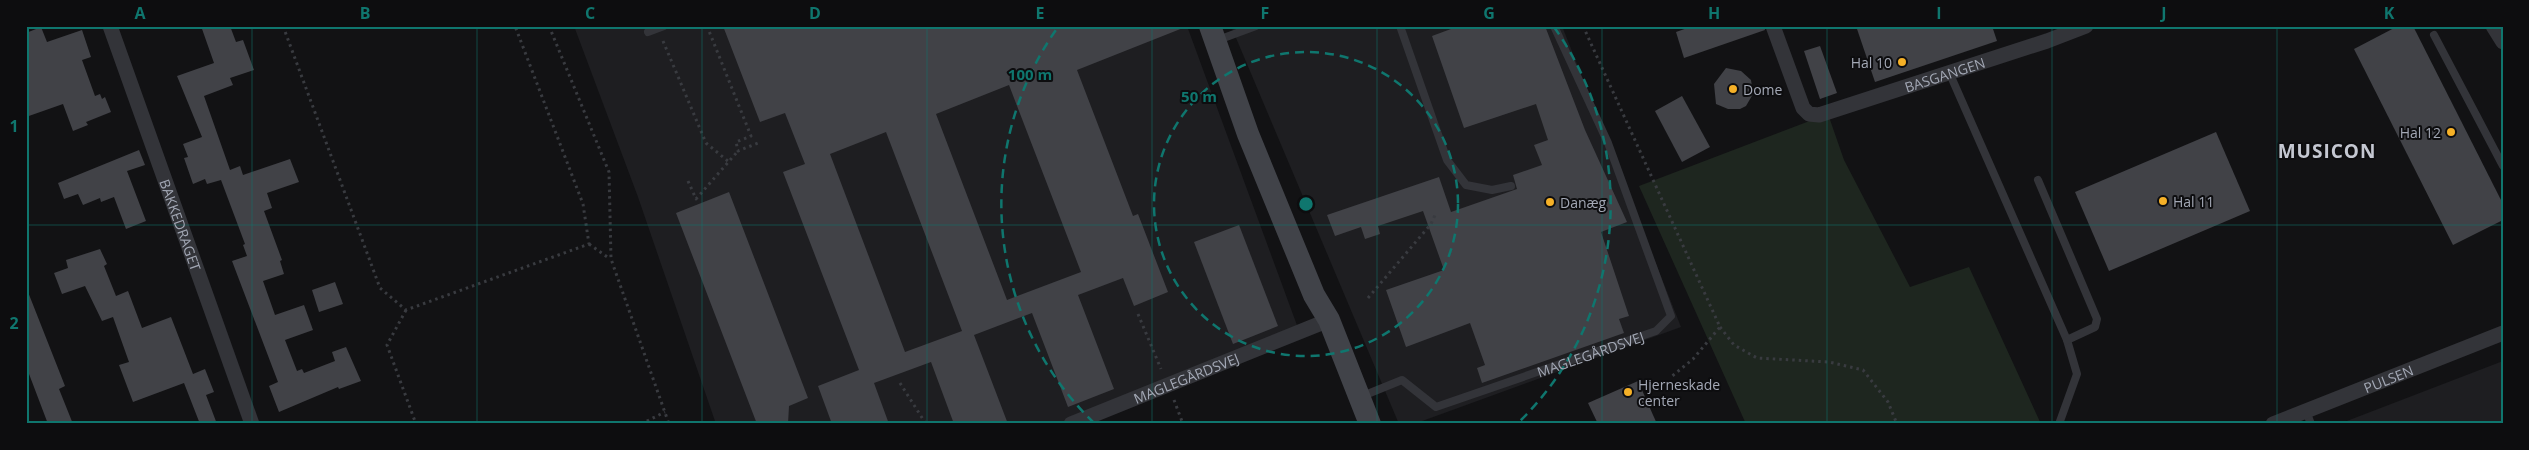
<svg xmlns="http://www.w3.org/2000/svg" width="2529" height="450" font-family="'Open Sans',sans-serif">
	<style>
		.built { fill: #1e1e21 }
		.green { fill: #1e261f }
		.building { fill: #414247; fill-rule: evenodd }
		.lines { fill: none; stroke-linecap: round; stroke-linejoin: round }
		.path { stroke: #393b40; stroke-width: 3; stroke-dasharray: 2.5 4; stroke-linecap: butt }
		.lane { stroke: #333439; stroke-width: 8 }
		.street { stroke: #333439; stroke-width: 15 }
		.secondary { stroke: #414349; stroke-width: 22 }
		.grid { fill: none; stroke: #0f766e; stroke-width: 1; stroke-opacity: 0.55 }
		.ring { fill: none; stroke: #0f766e; stroke-width: 2.5; stroke-dasharray: 9 6 }
		.poi-dot { fill: #f6b127; stroke: #0d0d0f; stroke-width: 2 }
		.labels { text-anchor: middle; dominant-baseline: central; stroke-width: 4; stroke-linejoin: round; paint-order: stroke }
		.poi-label { font-size: 14px; fill: #a3a8b5; stroke: #0d0d0f; text-anchor: start }
		.street-label { font-size: 14px; fill: #a3a8b5; stroke: #0d0d0f }
		.district-label { font-size: 19px; font-weight: bold; letter-spacing: 1px; fill: #c4c7d1; stroke: #0d0d0f }
		.centre { fill: #0f766e; stroke: #0d0d0f; stroke-width: 2.5 }
		.ring-label { font-size: 15px; text-anchor: middle; font-weight: bold; fill: #0f766e; stroke: #0d0d0f; stroke-width: 4; stroke-linejoin: round; paint-order: stroke }
		.neatline { fill: none; stroke: #0f766e; stroke-width: 2 }
		.grid-label { font-size: 16px; text-anchor: middle; font-weight: bold; fill: #0f766e }
	</style>
	<rect width="100%" height="100%" fill="#121214"/>
	<!-- built -->
	<g class="built">
		<polygon points="574,26 1187,26 1298,328 1061,424 716,424 638,197"/>
		<polygon points="1231,26 1562,26 1681,327 1414,424 1399,424"/>
		<polygon points="2503,361 2503,424 2339,424"/>
	</g>
	<!-- green -->
	<polygon class="green" points="1828,114 1844,160 1910,287 1969,267 2041,424 1746,424 1639,186"/>
	<!-- building -->
	<g class="building">
		<polygon points="201,26 230,26 236,42 243,40 254,70 230,78 233,85 204,96 230,170 240,166 243,175 290,159 299,182 267,193 272,208 264,211 282,260 280,261 284,274 263,281 275,315 304,305 313,330 285,340 297,371 302,369 304,373 335,361 332,352 346,347 361,381 339,389 338,387 279,412 269,386 278,382 232,261 247,256 243,245 245,244 221,180 207,184 205,179 193,184 184,158 188,157 183,144 202,137 177,76 214,63"/>
		<path d="M723 26H1188L1077 70 1133 216 1138 214 1168 292 1134 306 1123 278 1078 295 1114 389 1068 407 1032 313 974 335 1008 424H954L931 362 874 383 889 424H832L818 386 859 370 783 172 805 164 785 113 760 122ZM1009 85 1081 272 1007 300 936 114ZM886 132 962 331 905 352 830 154Z"/>
		<polygon points="1459,26 1545,26 1585,130 1627,222 1601,232 1629,316 1619,319 1624,333 1482,383 1477,368 1485,365 1470,323 1406,347 1386,290 1444,270 1423,211 1378,226 1380,234 1365,239 1361,227 1335,236 1327,215 1439,177 1451,212 1517,189 1513,175 1542,165 1534,145 1548,140 1536,104 1464,128 1432,36"/>
		<polygon points="1693,26 1764,26 1765,30 1684,58 1676,32"/>
		<polygon points="1856,26 1992,26 1997,41 1875,82"/>
		<polygon points="2398,26 2413,26 2503,204 2503,220 2453,245 2354,49"/>
		<polygon points="41,27 47,42 82,30 91,57 82,60 95,96 100,94 102,99 105,97 111,112 86,122 88,125 73,131 63,104 26,117 26,33"/>
		<polygon points="1820,46 1837,93 1820,99 1804,51"/>
		<polygon points="1726,68 1741,71 1751,80 1753,94 1746,106 1740,109 1728,109 1716,104 1714,84"/>
		<polygon points="1682,96 1710,147 1682,162 1655,111"/>
		<polygon points="2216,132 2250,211 2109,271 2075,192"/>
		<polygon points="139,150 145,165 127,171 146,221 126,229 114,197 101,202 100,198 83,205 78,194 64,199 58,183"/>
		<polygon points="729,192 808,398 789,406 788,424 757,424 676,213"/>
		<polygon points="1239,225 1278,326 1233,344 1194,242"/>
		<polygon points="100,249 107,264 104,266 116,296 128,291 142,328 171,317 193,374 205,369 214,392 206,395 217,424 200,424 184,383 133,402 119,365 129,362 113,317 102,321 85,286 62,294 54,273 68,268 66,260"/>
		<polygon points="335,282 343,304 319,312 312,290"/>
		<polygon points="28,292 65,386 59,389 73,424 48,424 26,366"/>
		<polygon points="1638,381 1657,424 1598,424 1588,403"/>
	</g>
	<g class="lines">
		<!-- path -->
		<g class="path">
			<polyline points="283,26 380,288 406,310 589,244 583,204 515,26"/>
			<polyline points="549,26 609,172 611,259 669,424"/>
			<polyline points="707,26 751,136 736,142 738,151 758,143"/>
			<polyline points="1583,26 1720,327 1693,359 1671,377"/>
			<polyline points="663,41 706,143 729,162"/>
			<polyline points="688,181 696,199 738,151"/>
			<polyline points="589,244 610,259"/>
			<polyline points="1368,298 1431,224 1435,215"/>
			<polyline points="406,310 387,345 416,424"/>
			<polyline points="1138,314 1161,369"/>
			<polyline points="1720,327 1734,345 1757,358 1829,362 1863,370 1888,402 1897,424"/>
			<polyline points="900,383 926,424"/>
			<polyline points="1174,400 1183,424"/>
			<polyline points="641,424 665,412"/>
		</g>
		<!-- lane -->
		<g class="lane">
			<polyline points="1400,26 1447,160 1466,185 1492,190 1511,186"/>
			<polyline points="648,32 664,26"/>
			<polyline points="2434,35 2503,166"/>
			<polyline points="1218,40 1256,26"/>
			<polyline points="1949,72 2067,340 2077,374 2059,424"/>
			<polyline points="2038,180 2097,319 2095,327 2067,340"/>
			<path id="s1" d="M1360 397 1402 380 1436 407 1656 331 1671 316 1608 143 1554 26"/>
			<polyline points="2306,411 2311,424"/>
		</g>
		<!-- street -->
		<g class="street">
			<path id="s2" d="M110 26 252 424"/>
			<path id="s3" d="M1773 26 1803 108 1809 114 1819 115 2047 41 2086 26"/>
			<polyline points="2493,26 2503,42"/>
			<path id="s4" d="M1071 424 1329 320"/>
			<path id="s5" d="M2273 424 2503 333"/>
		</g>
		<!-- secondary -->
		<polyline class="secondary" points="1210,26 1248,134 1314,295 1329,320 1370,424"/>
	</g>
	<!-- grid -->
	<path class="grid" d="M252 26V424M477 26V424M702 26V424M927 26V424M1152 26V424M1377 26V424M1602 26V424M1827 26V424M2052 26V424M2277 26V424M26 225H2503"/>
	<!-- distance rings -->
	<g class="ring">
		<circle cx="1306" cy="204" r="152"/>
		<path d="M1094 423A305 305 0 0 1 1058 27M1554 27A305 305 0 0 1 1518 423"/>
	</g>
	<!-- markers -->
	<g class="poi-dot">
		<circle cx="1902" cy="62" r="5"/>
		<circle cx="1733" cy="89" r="5"/>
		<circle cx="2451" cy="132" r="5"/>
		<circle cx="2163" cy="201" r="5"/>
		<circle cx="1550" cy="202" r="5"/>
		<circle cx="1628" cy="392" r="5"/>
	</g>
	<g class="labels">
		<!-- poi labels -->
		<g class="poi-label">
			<text x="1892" y="62" text-anchor="end">Hal 10</text>
			<text x="1743" y="89">Dome</text>
			<text x="2441" y="132" text-anchor="end">Hal 12</text>
			<text x="2173" y="201">Hal 11</text>
			<text x="1560" y="202">Danæg</text>
			<text x="1638" y="384">Hjerneskade<tspan x="1638" dy="16">center</tspan></text>
		</g>
		<!-- street labels -->
		<g class="street-label">
			<text stroke="none"><textPath href="#s3" startOffset="238">BASGANGEN</textPath></text>
			<text stroke="none"><textPath href="#s2" startOffset="211">BAKKEDRAGET</textPath></text>
			<text stroke="none"><textPath href="#s1" startOffset="252">MAGLEGÅRDSVEJ</textPath></text>
			<text stroke="none"><textPath href="#s4" startOffset="124">MAGLEGÅRDSVEJ</textPath></text>
			<text stroke="none"><textPath href="#s5" startOffset="124">PULSEN</textPath></text>
		</g>
		<!-- district labels -->
		<g class="district-label">
			<text x="2327" y="151">MUSICON</text>
		</g>
	</g>
	<circle cx="1306" cy="204" r="8" class="centre"/>
	<g class="ring-label">
		<text x="1030" y="80">100 m</text>
		<text x="1199" y="102">50 m</text>
	</g>
	<!-- border -->
	<rect width="2529" height="450" fill="none" stroke="#0d0d0f" stroke-width="55"/>
	<rect x="28" y="28" width="2474" height="394" class="neatline"/>
	<g class="grid-label">
		<text x="140" y="19">A</text>
		<text x="365" y="19">B</text>
		<text x="590" y="19">C</text>
		<text x="815" y="19">D</text>
		<text x="1040" y="19">E</text>
		<text x="1265" y="19">F</text>
		<text x="1489" y="19">G</text>
		<text x="1714" y="19">H</text>
		<text x="1939" y="19">I</text>
		<text x="2164" y="19">J</text>
		<text x="2389" y="19">K</text>
		<text x="14" y="132">1</text>
		<text x="14" y="329">2</text>
	</g>
</svg>
